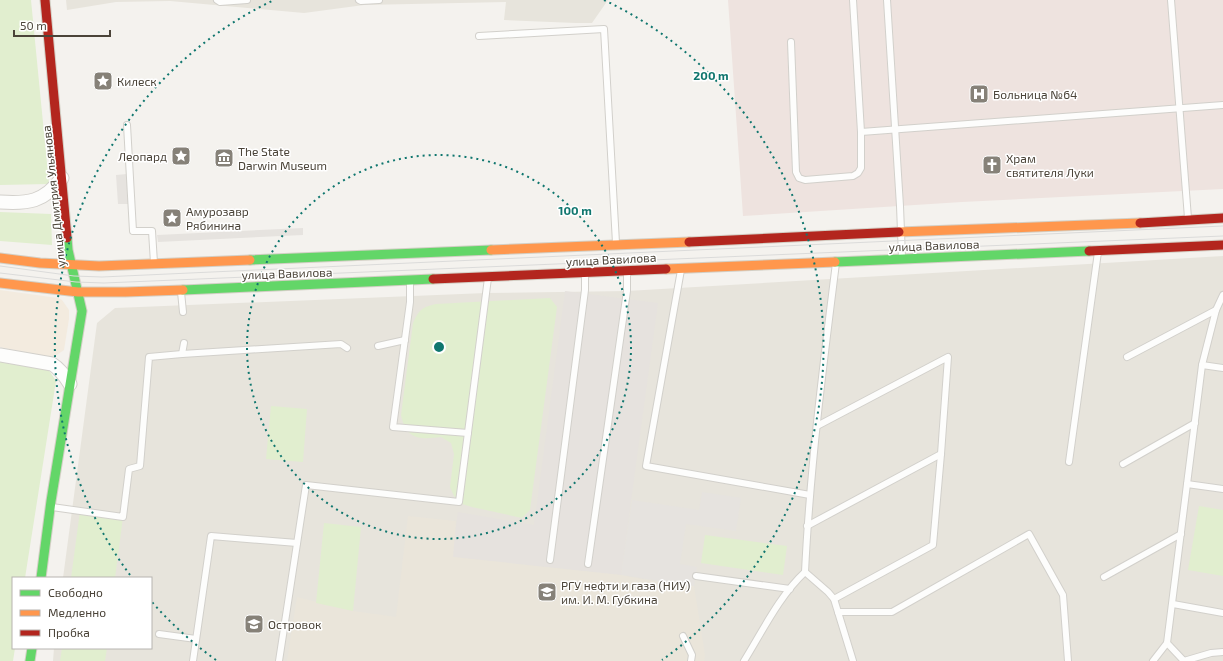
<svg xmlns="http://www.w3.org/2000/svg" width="1223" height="661" font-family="'Exo 2',sans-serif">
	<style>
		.residential { fill: #e7e4dc }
		.commercial { fill: #f3ebdf }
		.industrial { fill: #e6e2de }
		.education { fill: #eae5da }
		.medical { fill: #eee3df }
		.green { fill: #e1eecf }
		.parking { fill: #e6e3df }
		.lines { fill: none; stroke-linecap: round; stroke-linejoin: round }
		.lane-casing { stroke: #d2d0cb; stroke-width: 8 }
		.street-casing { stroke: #d2d0cb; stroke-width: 15 }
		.fast-casing { stroke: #d3cfc5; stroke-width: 11 }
		.slow-casing { stroke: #d3cfc5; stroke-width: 11 }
		.jam-casing { stroke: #d3cfc5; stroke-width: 11 }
		.lane { stroke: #fdfdfc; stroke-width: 6 }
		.street { stroke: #fdfdfc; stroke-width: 13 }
		.fast { stroke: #63d668; stroke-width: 9 }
		.slow { stroke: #ff974d; stroke-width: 9 }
		.jam { stroke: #b3261e; stroke-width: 9 }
		.tram { stroke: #dbdbda; stroke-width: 1 }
		.ring { fill: none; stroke: #0f766e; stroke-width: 2; stroke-dasharray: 2 4 }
		.labels { text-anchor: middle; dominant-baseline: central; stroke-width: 3; stroke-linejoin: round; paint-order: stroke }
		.poi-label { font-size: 12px; fill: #4b4439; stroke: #fff; text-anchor: start }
		.street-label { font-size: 12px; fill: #4b4439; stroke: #fff }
		.centre { fill: #0f766e; stroke: #fff; stroke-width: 2 }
		.ring-label { font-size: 12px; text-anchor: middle; font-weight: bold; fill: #0f766e; stroke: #fff; stroke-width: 3; stroke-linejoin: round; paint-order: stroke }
	</style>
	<rect width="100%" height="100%" fill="#f4f2ee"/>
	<!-- residential -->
	<g class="residential">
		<polygon points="66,0 608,0 592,23 576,23 504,20 506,2 364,5 304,13 170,1 116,2 67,10"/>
		<polygon points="1223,256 1223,661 53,661 54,648 151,648 151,578 63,578 97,323 115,308 486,293 627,291"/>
	</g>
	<!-- commercial -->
	<polygon class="commercial" points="0,290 58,298 62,300 69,310 69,319 64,350 55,356 49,357 0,347"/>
	<!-- industrial -->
	<polygon class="industrial" points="565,291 658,303 621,575 452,557 458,512 534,525"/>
	<!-- education -->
	<polygon class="education" points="408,516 456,521 453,557 621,575 676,585 694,586 705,655 704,661 287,661 297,597 353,611 396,617"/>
	<!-- medical -->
	<polygon class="medical" points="728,0 1223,0 1223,189 962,202 743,216"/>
	<!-- green -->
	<g class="green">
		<polygon points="0,0 31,0 49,184 0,185"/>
		<polygon points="0,212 51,214 52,245 0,241"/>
		<path d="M550 298 557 307 530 510 522 518 472 507 462 504 454 496 450 487 454 454 451 443 441 437C419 440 406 439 401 415L413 323C419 310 422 307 436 304Z"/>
		<polygon points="0,361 48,369 56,381 25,578 13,578 13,648 15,648 13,661 0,661"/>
		<polygon points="271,406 307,409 303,462 266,459"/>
		<polygon points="1199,506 1223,510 1223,576 1188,570"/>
		<polygon points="80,511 123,517 115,578 71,578"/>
		<polygon points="324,523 361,527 353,611 316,603"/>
		<polygon points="705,535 787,546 783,575 701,563"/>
		<polygon points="62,648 107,648 105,661 60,661"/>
	</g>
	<!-- parking -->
	<g class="parking">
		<polygon points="127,174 129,204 118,204 116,175"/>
		<polygon points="303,228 303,235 158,242 157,235"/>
		<polygon points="702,492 741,498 736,531 686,524 680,564 697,567 694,586 621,575 632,500 699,510"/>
	</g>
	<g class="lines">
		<!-- lane casing -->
		<g class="lane-casing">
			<g id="lane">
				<polyline points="217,0 220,2 247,0"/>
				<polyline points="359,0 361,1 379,0"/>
				<polyline points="887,0 900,206 902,257"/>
				<polyline points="1171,0 1188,218"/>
				<polyline points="479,36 604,29 616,243"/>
				<polyline points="791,42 796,172 799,178 805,180 853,176 858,173 861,168 861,132 853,0"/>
				<polyline points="127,125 133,231 152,231 154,263"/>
				<polyline points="861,132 1223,105"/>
				<polyline points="681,270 646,466 810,495"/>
				<polyline points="410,281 410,302 393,427 468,433"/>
				<polyline points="181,292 183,312"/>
				<polyline points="1223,295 1216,310 1202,365 1167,643 1184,661 1211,653 1223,652"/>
				<polyline points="378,346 405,340"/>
				<polyline points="182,354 184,343"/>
				<polyline points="1127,357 1216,310"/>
				<polyline points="1202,365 1223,368"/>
				<polyline points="817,426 948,357 941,454 933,545 834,599"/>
				<polyline points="1069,462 1098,252"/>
				<polyline points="1123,464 1195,423"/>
				<polyline points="1187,484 1223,489"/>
				<polyline points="52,507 123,517 129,469 140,466 149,357 182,354 341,344 347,348"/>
				<polyline points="807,526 941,454"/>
				<polyline points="550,560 585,290 585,274"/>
				<polyline points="588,564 627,291 627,272"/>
				<polyline points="805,572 828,592 834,599 853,661"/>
				<polyline points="696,576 790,589"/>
				<polyline points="1104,577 1181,534"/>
				<polyline points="1173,604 1223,613"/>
				<polyline points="838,612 892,612 1029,534 1063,595 1068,661"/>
				<polyline points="159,634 196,639"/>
				<polyline points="683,636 692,655 691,661"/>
				<polyline points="193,661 211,536 297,543"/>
				<polyline points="279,661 306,485 459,502 488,278"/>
				<path d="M744 661C762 632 780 595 805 572 810 469 823 366 836 263"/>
				<polyline points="1153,661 1167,643"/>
			</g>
		</g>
		<!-- street casing -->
		<g class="street-casing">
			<g id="street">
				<path d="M0 202C28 204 44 202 62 178"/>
				<path d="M0 355 52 364C60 369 65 376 70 384"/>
			</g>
		</g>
		<!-- fast casing -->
		<g class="fast-casing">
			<g id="fast">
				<polyline points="250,260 491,250"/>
				<polyline points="835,262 1089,251"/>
				<polyline points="183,290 433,279"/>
				<polyline points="41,578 51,501 82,311 68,250 67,238"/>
				<polyline points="30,661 32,648"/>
			</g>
		</g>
		<!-- slow casing -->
		<g class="slow-casing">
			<g id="slow">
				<polyline points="899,232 1140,223"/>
				<polyline points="491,250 689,242"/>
				<polyline points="0,258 40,263 99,266 250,260"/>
				<polyline points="666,269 835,262"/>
				<polyline points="0,283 78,292 125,292 183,290"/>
			</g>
		</g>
		<!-- jam casing -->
		<g class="jam-casing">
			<g id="jam">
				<polyline points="45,0 67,238"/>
				<polyline points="1140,223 1223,218"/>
				<polyline points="689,242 899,232"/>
				<polyline points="1089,251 1223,245"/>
				<polyline points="433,279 666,269"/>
			</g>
		</g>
		<!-- lane -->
		<use href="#lane" class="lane"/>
		<!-- street -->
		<use href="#street" class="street"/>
		<!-- fast -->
		<use href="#fast" class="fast"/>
		<!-- slow -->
		<use href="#slow" class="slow"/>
		<!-- jam -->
		<use href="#jam" class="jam"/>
		<!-- tram -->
		<g class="tram">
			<polyline points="0,266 74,276 102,277 1223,226"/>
			<polyline points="0,273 76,282 104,283 1223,236"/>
		</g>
	</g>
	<!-- distance rings -->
	<g class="ring">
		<circle cx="439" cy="347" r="192"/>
		<path d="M216 660A384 384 0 0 1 151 601M130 575A384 384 0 0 1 274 0M604 0A384 384 0 0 1 662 660"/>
	</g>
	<!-- icons -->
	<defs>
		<g id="sight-square" transform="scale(1)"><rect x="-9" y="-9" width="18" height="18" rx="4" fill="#868178" stroke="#fff"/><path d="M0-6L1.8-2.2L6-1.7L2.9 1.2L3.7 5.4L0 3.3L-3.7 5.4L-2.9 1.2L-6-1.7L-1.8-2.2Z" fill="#fff"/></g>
		<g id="hospital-square" transform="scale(1)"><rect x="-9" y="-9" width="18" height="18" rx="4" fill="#868178" stroke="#fff"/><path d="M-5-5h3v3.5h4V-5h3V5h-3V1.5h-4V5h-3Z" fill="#fff"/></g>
		<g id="museum-square" transform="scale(1)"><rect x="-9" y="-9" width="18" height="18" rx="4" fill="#868178" stroke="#fff"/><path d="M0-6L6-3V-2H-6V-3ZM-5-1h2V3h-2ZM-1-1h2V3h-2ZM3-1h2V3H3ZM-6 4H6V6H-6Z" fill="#fff"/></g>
		<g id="church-square" transform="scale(1)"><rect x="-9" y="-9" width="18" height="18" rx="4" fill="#868178" stroke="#fff"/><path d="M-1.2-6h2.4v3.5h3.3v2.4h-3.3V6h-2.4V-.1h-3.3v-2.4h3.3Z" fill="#fff"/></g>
		<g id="university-square" transform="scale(1)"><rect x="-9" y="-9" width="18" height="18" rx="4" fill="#868178" stroke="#fff"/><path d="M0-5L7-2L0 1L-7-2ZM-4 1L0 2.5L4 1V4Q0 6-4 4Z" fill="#fff"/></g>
		<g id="school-square" transform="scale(1)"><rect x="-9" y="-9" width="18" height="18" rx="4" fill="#868178" stroke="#fff"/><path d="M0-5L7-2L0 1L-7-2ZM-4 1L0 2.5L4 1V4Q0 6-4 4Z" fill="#fff"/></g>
	</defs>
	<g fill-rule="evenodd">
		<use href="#sight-square" x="103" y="81"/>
		<use href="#hospital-square" x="979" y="94"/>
		<use href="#sight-square" x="181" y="156"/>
		<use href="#museum-square" x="224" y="158"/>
		<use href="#church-square" x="992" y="165"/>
		<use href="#sight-square" x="172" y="218"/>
		<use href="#university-square" x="547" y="592"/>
		<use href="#school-square" x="254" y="624"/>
	</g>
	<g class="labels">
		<!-- poi labels -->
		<g class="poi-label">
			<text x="117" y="81">Килеск</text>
			<text x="993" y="94">Больница №64</text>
			<text x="238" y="151">The State<tspan x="238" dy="14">Darwin Museum</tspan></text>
			<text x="167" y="156" text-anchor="end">Леопард</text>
			<text x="1006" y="158">Храм<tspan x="1006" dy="14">святителя Луки</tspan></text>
			<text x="186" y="211">Амурозавр<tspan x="186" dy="14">Рябинина</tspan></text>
			<text x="561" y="585">РГУ нефти и газа (НИУ)<tspan x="561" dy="14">им. И. М. Губкина</tspan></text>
			<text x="268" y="624">Островок</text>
		</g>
		<!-- street labels -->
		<g class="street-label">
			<text transform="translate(53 196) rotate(-96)">улица Дмитрия Ульянова</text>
			<text transform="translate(934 245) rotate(-2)">улица Вавилова</text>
			<text transform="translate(611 259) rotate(-3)">улица Вавилова</text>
			<text transform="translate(287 273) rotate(-2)">улица Вавилова</text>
		</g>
	</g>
	<circle cx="439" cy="347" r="6" class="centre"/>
	<g class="ring-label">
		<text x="711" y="80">200 m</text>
		<text x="575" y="215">100 m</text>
	</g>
	<!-- legend -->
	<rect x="12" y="577" width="140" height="72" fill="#ffffff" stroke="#b7b4b0"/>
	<rect x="20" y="590" width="20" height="6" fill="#63d668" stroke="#b7b4b0"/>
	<text x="48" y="597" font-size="12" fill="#4b4439">Свободно</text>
	<rect x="20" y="610" width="20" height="6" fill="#ff974d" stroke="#b7b4b0"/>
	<text x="48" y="617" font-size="12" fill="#4b4439">Медленно</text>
	<rect x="20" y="630" width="20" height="6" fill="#b3261e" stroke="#b7b4b0"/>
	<text x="48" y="637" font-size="12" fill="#4b4439">Пробка</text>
	<!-- scale -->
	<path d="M14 30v6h96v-6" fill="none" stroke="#4b4439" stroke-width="2"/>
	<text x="20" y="30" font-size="12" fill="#4b4439" stroke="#ffffff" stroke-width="3" paint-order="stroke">50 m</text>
</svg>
